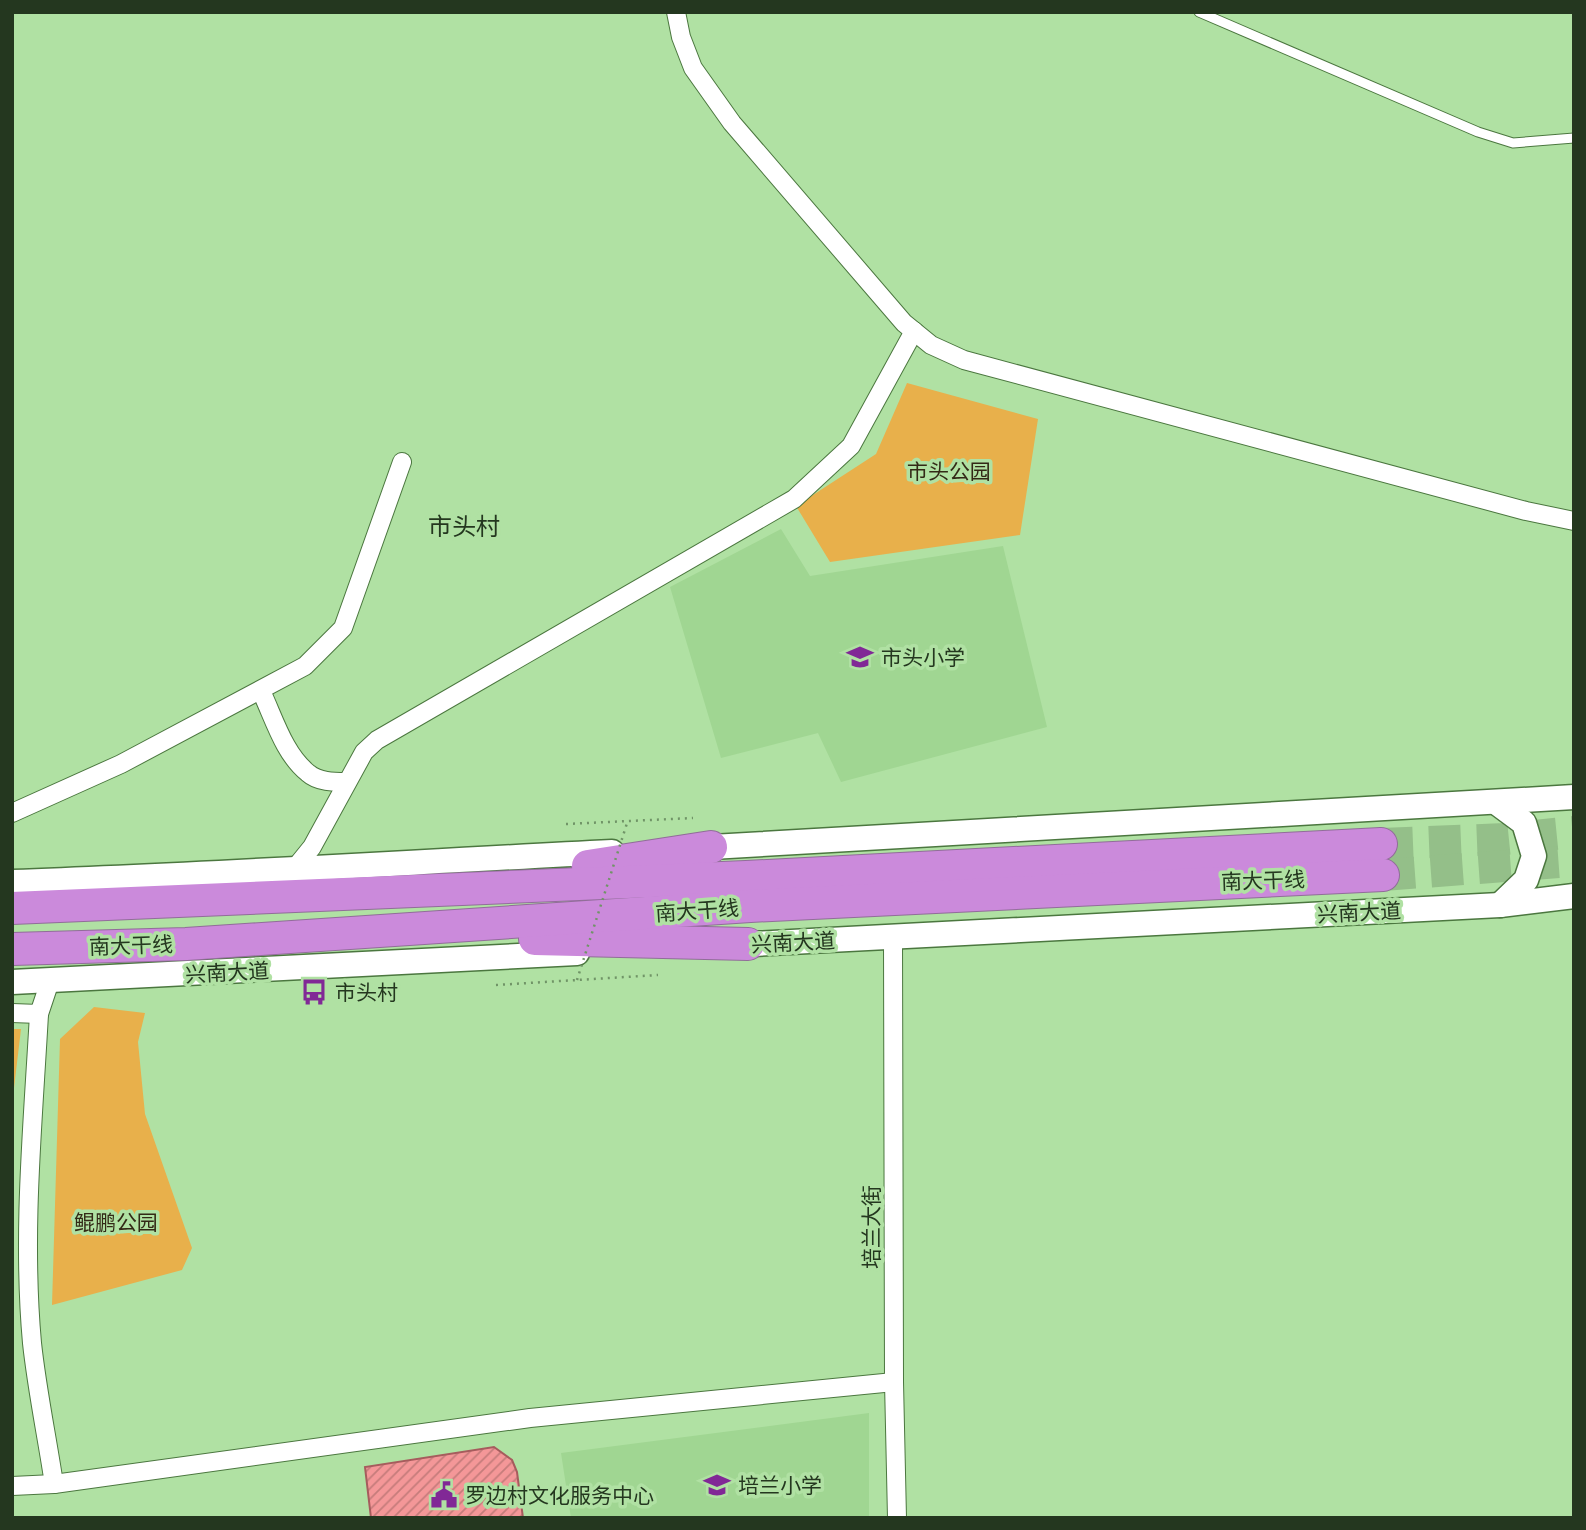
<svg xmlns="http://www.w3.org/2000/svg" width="1586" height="1530" font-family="Manrope,'Noto Sans SC',sans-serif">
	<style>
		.built { fill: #a0d692 }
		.park { fill: #e8b04b }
		.building { fill: url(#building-hatch); stroke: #a65c5d; stroke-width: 2 }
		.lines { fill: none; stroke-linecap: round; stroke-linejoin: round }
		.highway-tunnel { stroke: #94bf89; stroke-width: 32; stroke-dasharray: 32 16; stroke-linecap: butt }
		.lane-casing { stroke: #4b773f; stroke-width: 11 }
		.street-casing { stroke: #4b773f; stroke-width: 20 }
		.secondary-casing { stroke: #4b773f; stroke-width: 27 }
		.highway-casing { stroke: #916d99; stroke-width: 34 }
		.path { stroke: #709467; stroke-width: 2.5; stroke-dasharray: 2 5; stroke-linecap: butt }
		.lane { stroke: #fff; stroke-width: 9 }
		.street { stroke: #fff; stroke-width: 18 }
		.secondary { stroke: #fff; stroke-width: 24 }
		.highway { stroke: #cb8adb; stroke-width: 32 }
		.path-bridge { stroke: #709467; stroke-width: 2.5; stroke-dasharray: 2 5; stroke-linecap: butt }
		.labels { text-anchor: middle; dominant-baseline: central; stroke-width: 7; stroke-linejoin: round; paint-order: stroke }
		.park-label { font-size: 21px; fill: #332916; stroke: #b0e1a3 }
		.poi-label { font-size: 21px; fill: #24371f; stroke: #b0e1a3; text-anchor: start }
		.street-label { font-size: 21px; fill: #24371f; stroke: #b0e1a3 }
		.quarter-label { font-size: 24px; fill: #24371f; stroke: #b0e1a3 }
	</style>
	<defs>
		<pattern id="building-hatch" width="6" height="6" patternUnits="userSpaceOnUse" patternTransform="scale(1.75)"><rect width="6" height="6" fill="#f49798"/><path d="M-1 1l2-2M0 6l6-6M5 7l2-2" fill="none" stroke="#c57c7b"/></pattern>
	</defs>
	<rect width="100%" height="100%" fill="#b0e1a3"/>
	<!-- built -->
	<g class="built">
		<polygon points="781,529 810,576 1003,546 1047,727 841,782 818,733 721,758 670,587"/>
		<polygon points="869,1413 869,1518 571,1518 561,1453"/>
	</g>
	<!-- park -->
	<g class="park">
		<polygon points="907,383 1038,419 1020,535 830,562 796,506 876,454"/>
		<polygon points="94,1007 145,1013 138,1042 145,1114 192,1248 182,1270 52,1305 60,1039"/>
		<polygon points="12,1029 21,1029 12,1105"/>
	</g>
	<!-- building -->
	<polygon class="building" points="494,1447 512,1460 517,1472 523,1518 371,1518 365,1467"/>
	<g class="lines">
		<!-- highway-tunnel -->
		<g class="highway-tunnel">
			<polyline points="1381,844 1505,839 1574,832"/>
			<polyline points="1383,875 1574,861"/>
		</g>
		<!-- lane casing -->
		<g class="lane-casing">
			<polyline id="lane" points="1199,12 1478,132 1513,143 1574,138"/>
		</g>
		<!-- street casing -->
		<g class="street-casing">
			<g id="street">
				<polyline points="676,12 681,37 693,68 732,123 904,323 931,345 964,360 1526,511 1574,521"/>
				<path d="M261 691C274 718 284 754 308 773 318 782 334 782 346 782"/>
				<polyline points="12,813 121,764 305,666 343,628 402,462"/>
				<polyline points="295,868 312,847 364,752 377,740 794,499 851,446 914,331"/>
				<polyline points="893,937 894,1382 897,1518"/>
				<polyline points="12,1013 39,1014 50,981"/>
				<path d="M39 1014C33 1123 22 1233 32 1343 37 1390 47 1437 54 1484"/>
				<polyline points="12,1486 54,1484 530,1418 894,1382"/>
			</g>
		</g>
		<!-- secondary casing -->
		<g class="secondary-casing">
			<g id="secondary">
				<polyline points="1497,803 1524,823 1534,856 1526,880 1500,905"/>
				<polyline points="694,848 1574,797"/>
				<path d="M12 882C212 875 412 862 612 852"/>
				<polyline points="733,945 1500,905 1574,896"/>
				<polyline points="12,982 577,953"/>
			</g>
		</g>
		<!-- highway casing -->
		<g class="highway-casing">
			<g id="highway">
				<polyline points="588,866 711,847"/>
				<polyline points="12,908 746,877 1381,844"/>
				<polyline points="535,939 748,944"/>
				<polyline points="12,949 186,944 750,906 1383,875"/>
			</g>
		</g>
		<!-- path -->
		<g class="path">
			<polyline points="566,824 693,818"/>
			<polyline points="496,985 658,975"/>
		</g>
		<!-- lane -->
		<use href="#lane" class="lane"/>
		<!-- street -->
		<use href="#street" class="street"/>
		<!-- secondary -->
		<use href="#secondary" class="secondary"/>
		<!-- highway -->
		<use href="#highway" class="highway"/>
		<!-- path-bridge -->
		<polyline class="path-bridge" points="577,980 628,820"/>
	</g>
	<!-- icons -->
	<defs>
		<g id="school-bare" transform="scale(2.1)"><path d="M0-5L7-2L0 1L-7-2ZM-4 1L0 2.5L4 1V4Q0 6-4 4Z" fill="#812896" stroke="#b0e1a3" stroke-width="2.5" paint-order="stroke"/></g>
		<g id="bus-bare" transform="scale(2.1)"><path d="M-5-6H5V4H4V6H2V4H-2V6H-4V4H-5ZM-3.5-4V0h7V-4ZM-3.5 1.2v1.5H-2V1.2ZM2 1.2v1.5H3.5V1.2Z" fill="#812896" stroke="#b0e1a3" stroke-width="2.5" paint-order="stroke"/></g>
		<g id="civic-bare" transform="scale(2.1)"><path d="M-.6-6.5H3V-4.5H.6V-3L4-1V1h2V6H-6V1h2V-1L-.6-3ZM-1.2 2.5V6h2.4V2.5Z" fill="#812896" stroke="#b0e1a3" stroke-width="2.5" paint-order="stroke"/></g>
	</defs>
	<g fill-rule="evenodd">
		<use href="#school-bare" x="860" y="657"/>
		<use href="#bus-bare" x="314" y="992"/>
		<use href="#school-bare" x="717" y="1485"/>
		<use href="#civic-bare" x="444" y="1495"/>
	</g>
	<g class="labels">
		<!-- park labels -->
		<g class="park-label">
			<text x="949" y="471">市头公园</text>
			<text x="116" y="1222">鲲鹏公园</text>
		</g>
		<!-- poi labels -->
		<g class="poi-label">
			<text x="881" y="657">市头小学</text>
			<text x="335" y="992">市头村</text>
			<text x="738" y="1485">培兰小学</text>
			<text x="465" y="1495">罗边村文化服务中心</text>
		</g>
		<!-- street labels -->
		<g class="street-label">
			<text transform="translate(1263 880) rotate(-2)">南大干线</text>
			<text transform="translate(697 910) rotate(-4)">南大干线</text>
			<text transform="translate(1359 912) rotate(-3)">兴南大道</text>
			<text transform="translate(793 942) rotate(-3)">兴南大道</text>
			<text transform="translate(131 945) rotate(-2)">南大干线</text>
			<text transform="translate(227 972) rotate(-3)">兴南大道</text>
			<text transform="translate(871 1227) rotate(-90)">培兰大街</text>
		</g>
		<!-- quarter labels -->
		<g class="quarter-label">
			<text x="464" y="525">市头村</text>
		</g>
	</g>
	<!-- border -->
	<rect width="1586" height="1530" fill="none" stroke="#24371f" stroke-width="28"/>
</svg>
